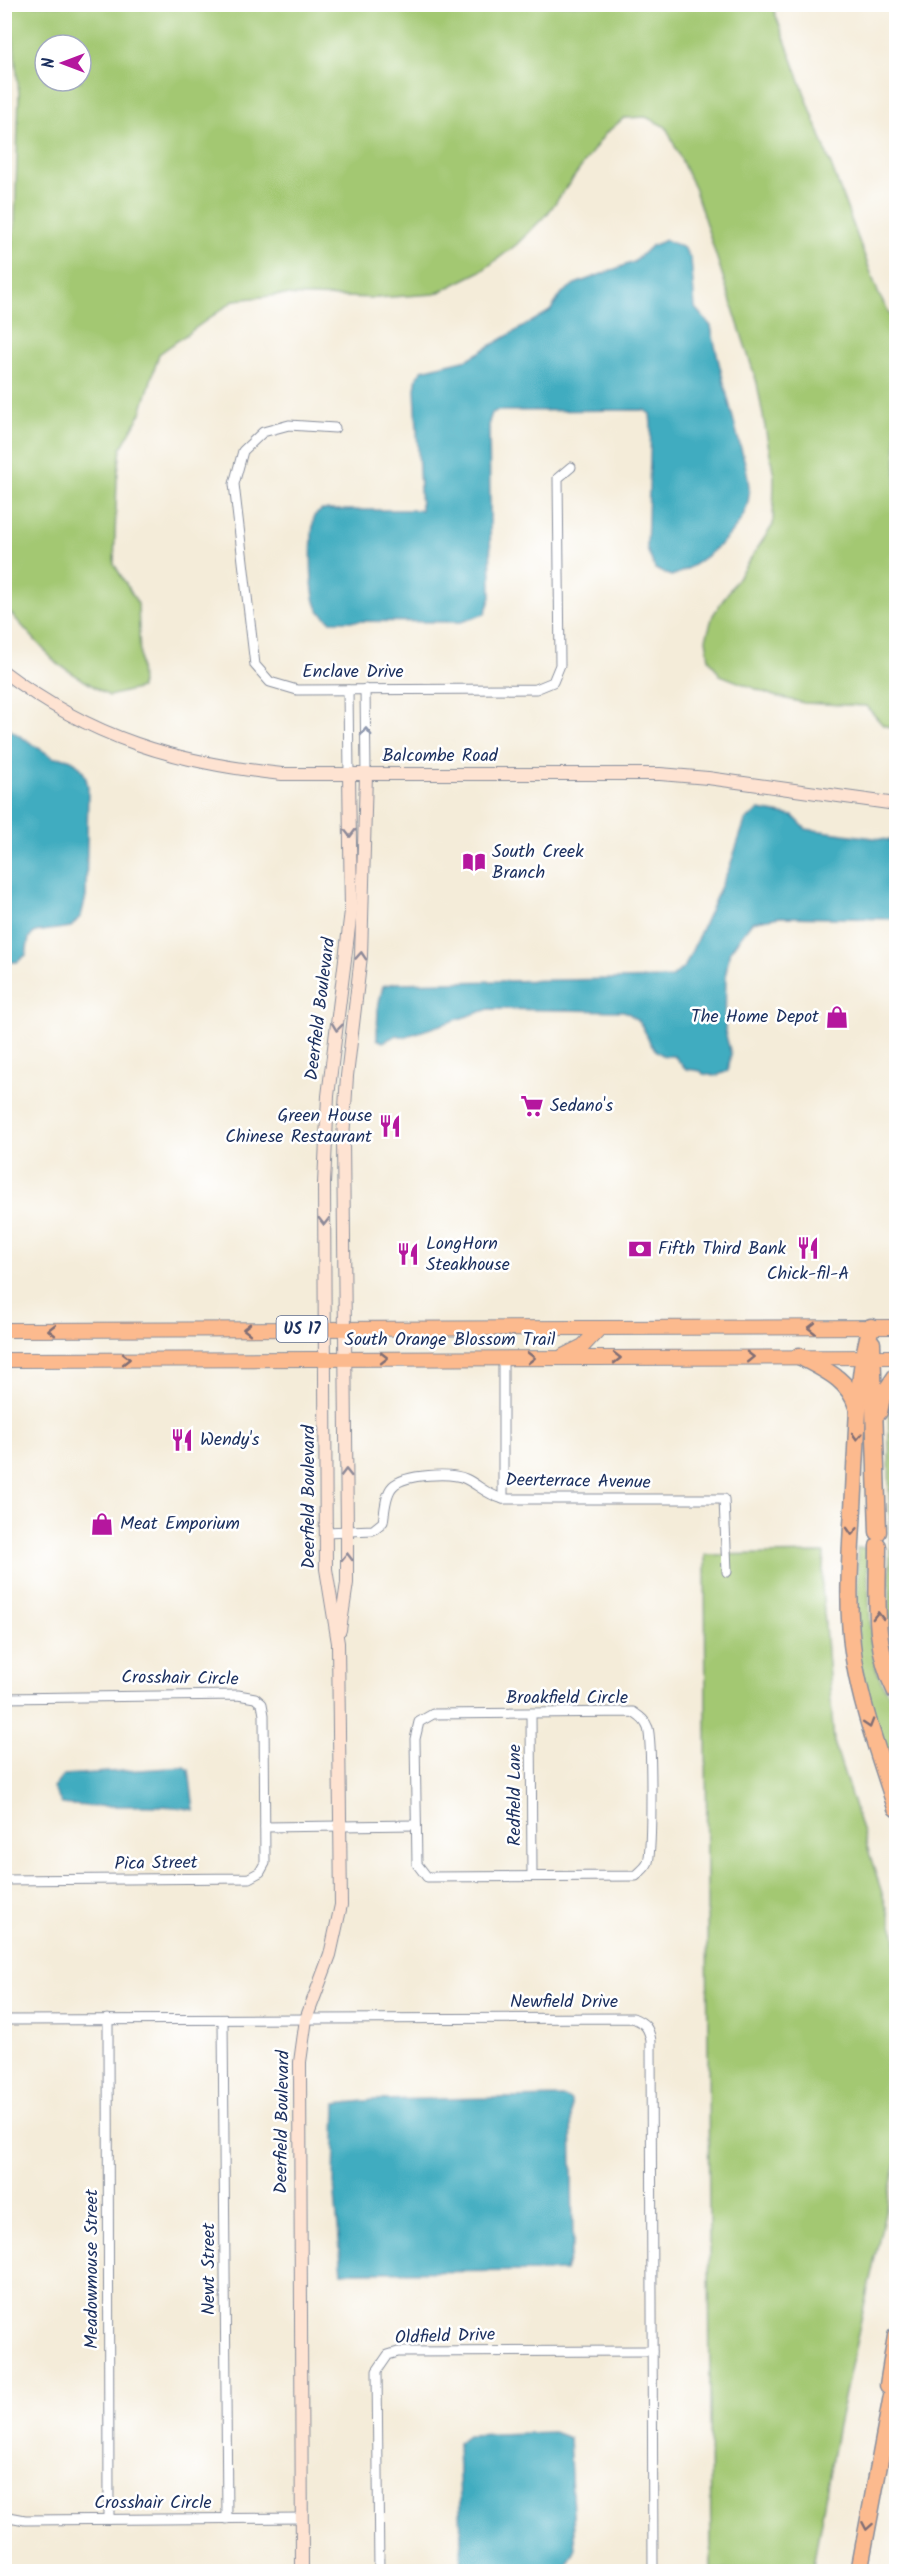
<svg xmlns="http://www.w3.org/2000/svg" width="901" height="2576" font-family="Kalam,sans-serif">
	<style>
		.green { fill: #a3c872; stroke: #5f7c68; stroke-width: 1.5; fill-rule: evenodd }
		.water { fill: #41acc0; stroke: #2e6e8f; stroke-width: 1.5 }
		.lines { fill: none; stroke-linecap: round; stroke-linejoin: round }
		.street-casing { stroke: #888e9c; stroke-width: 11 }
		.secondary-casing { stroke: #888e9c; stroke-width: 14 }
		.primary-casing { stroke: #888e9c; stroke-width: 16 }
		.highway-casing { stroke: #888e9c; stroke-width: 19 }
		.street { stroke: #fff; stroke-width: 9 }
		.secondary { stroke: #fee3d2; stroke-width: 12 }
		.primary { stroke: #fcba8e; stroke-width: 14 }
		.highway { stroke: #fcba8e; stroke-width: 16 }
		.oneway { stroke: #8d97ae }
		.oneway2 { stroke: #8c8998 }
		.oneway3 { stroke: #806e74 }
		.labels { text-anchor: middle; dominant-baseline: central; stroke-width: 5; stroke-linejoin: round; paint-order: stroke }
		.shield { fill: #fff; stroke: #5f6d8e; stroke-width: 1.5 }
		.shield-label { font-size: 16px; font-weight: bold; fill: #1b2f5e }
		.street-label { font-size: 18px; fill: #1b2f5e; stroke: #fff }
		.poi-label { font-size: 18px; fill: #1b2f5e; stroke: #fff; text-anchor: start }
	</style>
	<rect width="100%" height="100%" fill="#fff"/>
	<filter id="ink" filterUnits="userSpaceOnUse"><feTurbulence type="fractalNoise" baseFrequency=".0167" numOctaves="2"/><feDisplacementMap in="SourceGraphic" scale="12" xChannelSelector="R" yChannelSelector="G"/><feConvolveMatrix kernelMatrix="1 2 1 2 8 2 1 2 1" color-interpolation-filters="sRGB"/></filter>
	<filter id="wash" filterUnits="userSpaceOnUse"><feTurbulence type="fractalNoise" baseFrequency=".008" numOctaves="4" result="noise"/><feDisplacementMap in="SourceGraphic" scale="24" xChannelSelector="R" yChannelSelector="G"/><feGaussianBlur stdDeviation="1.35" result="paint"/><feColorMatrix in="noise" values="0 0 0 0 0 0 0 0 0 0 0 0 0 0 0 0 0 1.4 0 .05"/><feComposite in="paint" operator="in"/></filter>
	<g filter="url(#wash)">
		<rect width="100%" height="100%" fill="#f4ecd9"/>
		<!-- green -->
		<g class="green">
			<path d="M5 5H772L879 295 896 325V729L883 725 866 706 804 703 774 696 720 675 709 659 706 639 713 615 773 525 774 476 757 383 695 190 666 127 646 117 624 118 605 134 548 213 516 245 483 270 435 294 376 298 279 295 235 300 159 354 141 413 121 448 117 481 114 564 138 604 141 688 109 696 56 663 5 607 4 294 15 222 19 94 13 36ZM45 45H81V81H45Z"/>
			<polygon points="896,1382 896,1671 890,1648 889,1407 889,1396"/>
			<polygon points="857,1548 867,1548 871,1641 875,1666 883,1685 896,1707 896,1797 858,1657"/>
			<polygon points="824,1553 822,1586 834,1742 896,1937 896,2162 838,2425 812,2571 711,2571 705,1555"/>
		</g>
		<!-- water -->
		<g class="water">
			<path d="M666 240 684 248 691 259 695 308 711 326C718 364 729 401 738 438 743 456 749 474 749 492 750 526 700 567 671 576L655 569 647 549 651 425 650 414 644 410 497 411 492 413 489 422 491 597 485 614 461 622 330 621C326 617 319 612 317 607 309 588 311 536 314 516L322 510H421L415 389 417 377 422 370 468 359 550 311 562 293 575 284 634 262 651 246Z"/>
			<path d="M4 726 54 758C75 755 85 769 88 787L86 897 81 916 71 927 35 932 29 938 26 955 17 962H5Z"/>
			<path d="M759 810 793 816 806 829 896 841V919L779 917 752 922 730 951 726 972 725 1032 731 1054 728 1071 716 1076 703 1074 701 1071 686 1069 674 1056H664C640 1043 653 1025 624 1011L489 1009 404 1037 397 1035 383 1042 377 1039 378 1007 383 986 396 983 671 978 685 966 730 866 745 821Z"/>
			<path d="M185 1767 189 1770 194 1810C152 1801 106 1810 62 1804L53 1788 64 1775Z"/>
			<polygon points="565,2097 571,2101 573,2244 565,2271 342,2272 334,2184 336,2104 374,2100"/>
			<polygon points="553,2432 569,2438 575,2551 563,2572 462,2571 458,2442 467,2435"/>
		</g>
	</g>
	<g filter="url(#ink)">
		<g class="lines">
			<!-- street casing -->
			<g class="street-casing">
				<g id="street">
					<polyline points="335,428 289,425 263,432 243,451 234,484 255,665 270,682 297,690 536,689 553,682 560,665 558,478 571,467"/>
					<polyline points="365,689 366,774"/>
					<polyline points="348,690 349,774"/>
					<polyline points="503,1499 503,1358"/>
					<path d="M326 1532 373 1530 383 1522C385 1511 385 1494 393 1486 405 1474 452 1472 466 1479 480 1486 486 1494 503 1499H724L727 1572"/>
					<polyline points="4,1698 238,1695 255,1698 262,1704 264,1715 265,1863 260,1872 249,1878 4,1880"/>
					<path d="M633 1712C640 1717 645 1720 648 1728 652 1742 652 1849 648 1862 646 1868 640 1871 636 1876L427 1877 417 1864 415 1739 419 1722 433 1714Z"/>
					<polyline points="531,1714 532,1876"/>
					<polyline points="265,1827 416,1825"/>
					<polyline points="108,2019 109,2519"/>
					<path d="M4 2020 633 2018C645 2023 649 2028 651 2041L653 2572"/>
					<polyline points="223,2020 227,2519"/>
					<polyline points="4,2516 25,2520 302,2518"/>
					<polyline points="379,2572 377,2371 388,2355 398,2352 652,2351"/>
				</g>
			</g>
			<!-- secondary casing -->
			<g class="secondary-casing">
				<g id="secondary">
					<path d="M4 672C91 738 176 763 282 774H660L708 778 896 804"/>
					<polyline points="340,1630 347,1583 347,1532 343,1139 347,1076 361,956 366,774"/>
					<polyline points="302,2572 300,2062 306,2019 330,1955 341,1905 338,1643 326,1569 324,1184 328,1096 351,911 349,774"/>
				</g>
			</g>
			<!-- primary casing -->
			<g class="primary-casing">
				<g id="primary">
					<polyline points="4,1330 896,1327"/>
					<polyline points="563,1356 583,1346 600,1328"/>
					<polyline points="4,1360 896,1357"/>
				</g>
			</g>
			<!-- highway casing -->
			<g class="highway-casing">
				<g id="highway">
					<path d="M871 1327C857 1373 858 1420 855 1468 853 1530 844 1597 854 1659 862 1710 881 1759 896 1808"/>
					<polyline points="872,1343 878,1532"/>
					<path d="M799 1356C823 1369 849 1379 857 1407"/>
					<polyline points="879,1412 882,1397 896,1376"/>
					<path d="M878 1546C878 1596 872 1646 896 1692"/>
					<polyline points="888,2385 896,2336"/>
					<polyline points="859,2572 896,2374"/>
				</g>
			</g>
			<!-- street -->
			<use href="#street" class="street"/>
			<!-- secondary -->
			<use href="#secondary" class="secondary"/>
			<!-- primary -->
			<use href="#primary" class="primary"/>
			<!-- highway -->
			<use href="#highway" class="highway"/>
		</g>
		<!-- one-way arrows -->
		<defs><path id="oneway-chevron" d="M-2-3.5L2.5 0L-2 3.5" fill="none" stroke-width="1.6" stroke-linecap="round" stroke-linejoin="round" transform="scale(1.5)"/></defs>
		<use class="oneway" href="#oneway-chevron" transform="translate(366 732) rotate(-91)"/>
		<g class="oneway2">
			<use href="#oneway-chevron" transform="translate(350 833) rotate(89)"/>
			<use href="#oneway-chevron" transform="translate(361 956) rotate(-86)"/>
			<use href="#oneway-chevron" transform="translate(337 1027) rotate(97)"/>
			<use href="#oneway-chevron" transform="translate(324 1221) rotate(90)"/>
			<use href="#oneway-chevron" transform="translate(346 1473) rotate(-91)"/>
			<use href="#oneway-chevron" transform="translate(347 1557) rotate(-89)"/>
		</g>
		<g class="oneway3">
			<use href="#oneway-chevron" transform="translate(812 1328) rotate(180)"/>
			<use href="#oneway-chevron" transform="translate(247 1329) rotate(180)"/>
			<use href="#oneway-chevron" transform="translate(52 1330) rotate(180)"/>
			<use href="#oneway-chevron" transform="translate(750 1357) rotate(-1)"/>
			<use href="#oneway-chevron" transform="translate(384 1358)"/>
			<use href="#oneway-chevron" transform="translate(531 1358)"/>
			<use href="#oneway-chevron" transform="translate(617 1358)"/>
			<use href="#oneway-chevron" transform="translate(126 1359)"/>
			<use href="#oneway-chevron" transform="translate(857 1436) rotate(93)"/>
			<use href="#oneway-chevron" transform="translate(852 1531) rotate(93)"/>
			<use href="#oneway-chevron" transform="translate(878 1616) rotate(-90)"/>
			<use href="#oneway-chevron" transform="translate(869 1724) rotate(73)"/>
			<use href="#oneway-chevron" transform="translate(867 2526) rotate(100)"/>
		</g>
	</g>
	<!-- icons -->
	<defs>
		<g id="library-bare" transform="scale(1.8)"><path d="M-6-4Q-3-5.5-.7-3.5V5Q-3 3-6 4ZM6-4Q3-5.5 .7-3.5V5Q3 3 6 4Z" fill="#b5179e" stroke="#fff" stroke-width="2.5" paint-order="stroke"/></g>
		<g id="shop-bare" transform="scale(1.8)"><path d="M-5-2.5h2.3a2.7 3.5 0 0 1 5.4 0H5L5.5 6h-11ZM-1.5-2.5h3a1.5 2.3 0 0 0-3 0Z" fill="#b5179e" stroke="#fff" stroke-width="2.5" paint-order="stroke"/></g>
		<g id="supermarket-bare" transform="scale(1.8)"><path d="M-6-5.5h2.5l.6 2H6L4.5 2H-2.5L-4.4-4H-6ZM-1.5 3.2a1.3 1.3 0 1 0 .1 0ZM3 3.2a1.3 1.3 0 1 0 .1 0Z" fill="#b5179e" stroke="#fff" stroke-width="2.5" paint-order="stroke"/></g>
		<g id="restaurant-bare" transform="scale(1.8)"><path d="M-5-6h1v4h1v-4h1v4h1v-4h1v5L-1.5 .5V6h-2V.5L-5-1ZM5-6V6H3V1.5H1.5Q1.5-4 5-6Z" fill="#b5179e" stroke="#fff" stroke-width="2.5" paint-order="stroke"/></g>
		<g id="bank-bare" transform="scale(1.8)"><path d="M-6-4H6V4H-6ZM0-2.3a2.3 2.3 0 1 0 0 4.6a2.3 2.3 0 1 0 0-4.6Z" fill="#b5179e" stroke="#fff" stroke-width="2.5" paint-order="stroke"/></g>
	</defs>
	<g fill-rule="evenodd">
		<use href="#library-bare" x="474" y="862"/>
		<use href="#shop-bare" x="837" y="1017"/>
		<use href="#supermarket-bare" x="532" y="1106"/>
		<use href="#restaurant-bare" x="390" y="1126"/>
		<use href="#restaurant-bare" x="808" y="1248"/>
		<use href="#bank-bare" x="640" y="1249"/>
		<use href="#restaurant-bare" x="408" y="1254"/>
		<use href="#restaurant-bare" x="182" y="1440"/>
		<use href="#shop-bare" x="102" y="1524"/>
	</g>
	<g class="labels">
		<!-- shield labels -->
		<rect class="shield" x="276.5" y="1316" width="51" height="26" rx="4.5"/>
		<g class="shield-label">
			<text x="302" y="1329">US 17</text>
		</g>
		<!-- street labels -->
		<g class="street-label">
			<text x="353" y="672">Enclave Drive</text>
			<text x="440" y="756">Balcombe Road</text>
			<text transform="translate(321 1009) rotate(-83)">Deerfield Boulevard</text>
			<text x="450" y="1340">South Orange Blossom Trail</text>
			<text transform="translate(578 1482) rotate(1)">Deerterrace Avenue</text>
			<text transform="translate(309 1497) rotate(-90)">Deerfield Boulevard</text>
			<text transform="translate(180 1679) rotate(1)">Crosshair Circle</text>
			<text x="567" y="1698">Broakfield Circle</text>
			<text transform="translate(515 1795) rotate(-90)">Redfield Lane</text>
			<text transform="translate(156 1864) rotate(-1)">Pica Street</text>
			<text x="564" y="2002">Newfield Drive</text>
			<text transform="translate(283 2122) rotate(-89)">Deerfield Boulevard</text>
			<text transform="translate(92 2269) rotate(-90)">Meadowmouse Street</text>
			<text transform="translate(209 2269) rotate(-90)">Newt Street</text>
			<text transform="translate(445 2337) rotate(-2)">Oldfield Drive</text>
			<text x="153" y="2503">Crosshair Circle</text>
		</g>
		<!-- poi labels -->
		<g class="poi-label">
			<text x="492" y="852">South Creek<tspan x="492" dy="21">Branch</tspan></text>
			<text x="819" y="1017" text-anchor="end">The Home Depot</text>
			<text x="550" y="1106">Sedano's</text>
			<text x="372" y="1116" text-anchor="end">Green House<tspan x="372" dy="21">Chinese Restaurant</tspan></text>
			<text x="426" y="1244">LongHorn<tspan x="426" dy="21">Steakhouse</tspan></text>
			<text x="658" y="1249">Fifth Third Bank</text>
			<text x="808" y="1274" text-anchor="middle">Chick-fil-A</text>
			<text x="200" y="1440">Wendy's</text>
			<text x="120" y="1524">Meat Emporium</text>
		</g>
	</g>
	<!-- margin -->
	<rect width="901" height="2576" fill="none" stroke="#fff" stroke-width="24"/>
	<!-- north arrow -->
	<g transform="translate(63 63) rotate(270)"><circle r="28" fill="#ffffff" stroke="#a4acbf" stroke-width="1.5"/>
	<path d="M0-4.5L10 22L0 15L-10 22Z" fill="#b5179e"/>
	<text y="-9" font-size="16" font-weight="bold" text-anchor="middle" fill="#1b2f5e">N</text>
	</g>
</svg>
